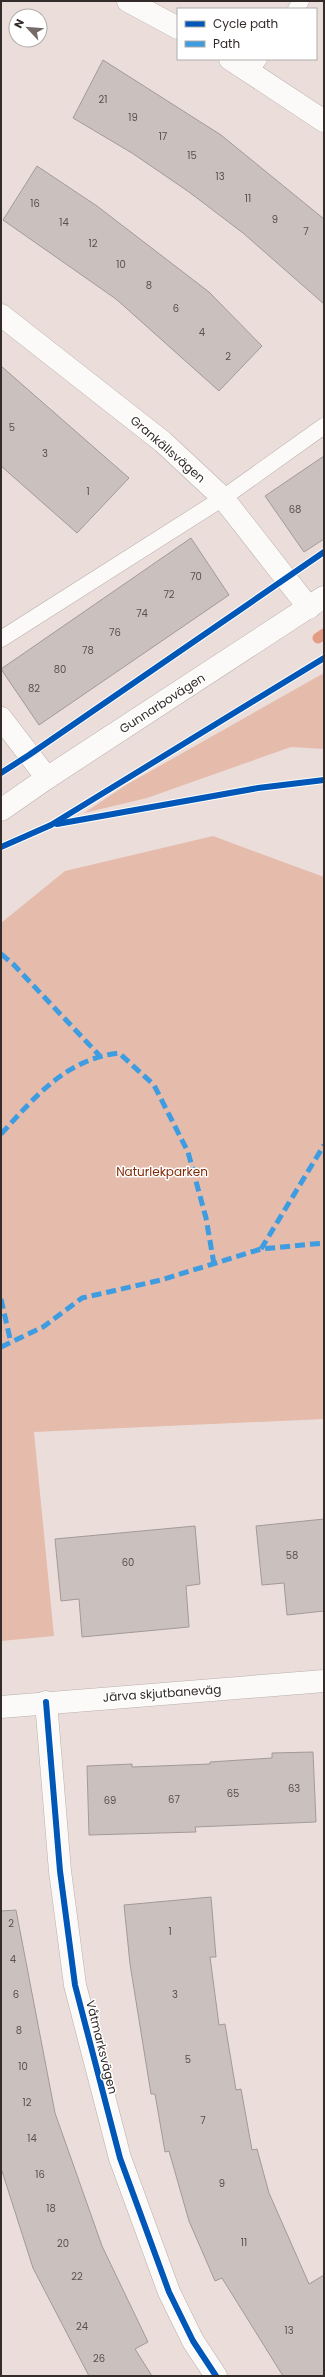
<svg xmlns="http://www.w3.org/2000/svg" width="325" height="2377" font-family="Poppins,sans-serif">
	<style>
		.green { fill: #e5bbac }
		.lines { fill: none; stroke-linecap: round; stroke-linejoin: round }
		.stream { stroke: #e49d85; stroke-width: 11 }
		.building { fill: #cac0bd; stroke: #a39a97 }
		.service-casing { stroke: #b8afab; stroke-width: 17 }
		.minor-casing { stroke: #b8afab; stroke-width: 23 }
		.service { stroke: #fcfaf9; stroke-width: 16 }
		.minor { stroke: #fcfaf9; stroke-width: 22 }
		.quiet { stroke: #3e9ce1; stroke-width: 5; stroke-dasharray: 10 5; stroke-linecap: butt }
		.cycleway-casing { stroke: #fff; stroke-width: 8 }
		.cycleway { stroke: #0057b8; stroke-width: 6 }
		.labels { text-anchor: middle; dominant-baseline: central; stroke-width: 3; stroke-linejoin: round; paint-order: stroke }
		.number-label { font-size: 10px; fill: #5a514f }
		.street-label { font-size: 12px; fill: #342c2a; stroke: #fff }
		.park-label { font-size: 12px; fill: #802a06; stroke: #fff }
	</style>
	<rect width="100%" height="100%" fill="#ebdeda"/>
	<!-- green -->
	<g class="green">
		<polygon points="324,673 324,749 291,747 147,798 84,813 126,785"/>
		<polygon points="213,836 324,877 324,1419 34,1432 54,1636 1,1641 1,923 65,871"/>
	</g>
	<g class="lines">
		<!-- stream -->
		<polyline class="stream" points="318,638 324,634"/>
	</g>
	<!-- building -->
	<g class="building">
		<polygon points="103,60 221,135 324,219 324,304 243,233 189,192 132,153 73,118"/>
		<polygon points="37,166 97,206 209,292 262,346 219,391 116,299 3,220"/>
		<polygon points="1,366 129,478 77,533 1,466"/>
		<polygon points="324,456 324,539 304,552 265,496"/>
		<polygon points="191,538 229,595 39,725 1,669"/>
		<polygon points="324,1519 324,1611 287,1615 284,1583 262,1585 256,1526"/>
		<polygon points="195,1526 200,1584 186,1586 189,1627 82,1637 79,1599 61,1601 55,1539"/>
		<polygon points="313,1752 316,1822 195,1827 196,1832 89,1835 87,1766 132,1764 132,1767 210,1764 210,1762 272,1758 272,1753"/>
		<polygon points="211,1897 216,1957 210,1957 219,2025 225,2024 236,2090 241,2089 252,2150 257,2149 269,2193 309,2284 324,2275 324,2376 283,2376 222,2278 215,2281 189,2221 169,2151 165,2152 155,2094 151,2094 130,1964 124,1905"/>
		<polygon points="16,1910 55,2113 102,2246 148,2342 135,2349 152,2376 89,2376 33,2268 1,2168 1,1911"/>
	</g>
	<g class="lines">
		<!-- service casing -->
		<g class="service-casing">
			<g id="service">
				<polyline points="296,9 301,1"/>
				<polyline points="249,72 259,59"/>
				<polyline points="1,639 223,498 324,426"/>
			</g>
		</g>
		<!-- minor casing -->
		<g class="minor-casing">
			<g id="minor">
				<polyline points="128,1 178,28"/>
				<polyline points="230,59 324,121"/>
				<polyline points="1,315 163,442 223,498 309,608"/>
				<polyline points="1,718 47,778"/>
				<polyline points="1,810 47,778 324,597"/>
				<polyline points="46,1702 60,1871 75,1985 120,2158 169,2292 193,2341 216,2376"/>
				<polyline points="1,1707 324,1681"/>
			</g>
		</g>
		<!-- service -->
		<use href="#service" class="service"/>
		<!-- minor -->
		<use href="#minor" class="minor"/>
		<!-- quiet -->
		<g class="quiet">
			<polyline points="1,954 13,964 99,1055"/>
			<path d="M1 1134C35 1097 66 1059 119 1053L154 1085 188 1152 206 1218 214 1264"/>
			<polyline points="261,1249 324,1145"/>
			<polyline points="1,1299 11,1343"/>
			<polyline points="1,1347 43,1327 82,1298 161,1280 261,1249 324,1243"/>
		</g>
		<!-- cycleway casing -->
		<g class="cycleway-casing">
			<g id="cycleway">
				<polyline points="1,773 29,755 324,552"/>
				<polyline points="57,824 258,788 324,780"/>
				<polyline points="1,847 51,825 324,658"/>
				<polyline points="46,1702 60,1871 75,1985 120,2158 169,2292 193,2341 216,2376"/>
			</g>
		</g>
		<!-- cycleway -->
		<use href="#cycleway" class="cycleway"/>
	</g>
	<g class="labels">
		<!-- number labels -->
		<g class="number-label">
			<text x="103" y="99">21</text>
			<text x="133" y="117">19</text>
			<text x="163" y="136">17</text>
			<text x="192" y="155">15</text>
			<text x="220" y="176">13</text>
			<text x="248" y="198">11</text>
			<text x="35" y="203">16</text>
			<text x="275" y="219">9</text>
			<text x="64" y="222">14</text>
			<text x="306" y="231">7</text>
			<text x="93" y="243">12</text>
			<text x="121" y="264">10</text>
			<text x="149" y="285">8</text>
			<text x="176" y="308">6</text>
			<text x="202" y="332">4</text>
			<text x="228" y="356">2</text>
			<text x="12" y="427">5</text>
			<text x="45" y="453">3</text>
			<text x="88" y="491">1</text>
			<text x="295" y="509">68</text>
			<text x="196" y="576">70</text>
			<text x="169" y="594">72</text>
			<text x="142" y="613">74</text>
			<text x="115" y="632">76</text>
			<text x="88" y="650">78</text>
			<text x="60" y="669">80</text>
			<text x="34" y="688">82</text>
			<text x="292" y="1555">58</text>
			<text x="128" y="1562">60</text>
			<text x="294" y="1788">63</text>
			<text x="233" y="1793">65</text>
			<text x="174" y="1799">67</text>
			<text x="110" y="1800">69</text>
			<text x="11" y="1923">2</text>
			<text x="170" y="1931">1</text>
			<text x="13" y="1959">4</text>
			<text x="16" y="1994">6</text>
			<text x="175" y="1994">3</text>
			<text x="19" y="2030">8</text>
			<text x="188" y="2059">5</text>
			<text x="23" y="2066">10</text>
			<text x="27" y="2102">12</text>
			<text x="203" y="2120">7</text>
			<text x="32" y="2138">14</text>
			<text x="40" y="2174">16</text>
			<text x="222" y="2183">9</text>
			<text x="51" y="2208">18</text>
			<text x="244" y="2242">11</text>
			<text x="63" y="2243">20</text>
			<text x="77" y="2276">22</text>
			<text x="82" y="2326">24</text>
			<text x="289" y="2330">13</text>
			<text x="99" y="2358">26</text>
		</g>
		<!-- street labels -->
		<g class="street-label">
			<text transform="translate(168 449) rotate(41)">Grankällsvägen</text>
			<text transform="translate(162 703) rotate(-33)">Gunnarbovägen</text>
			<text transform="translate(162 1693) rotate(-4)">Järva skjutbaneväg</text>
			<text transform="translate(102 2047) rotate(76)">Våtmarksvägen</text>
		</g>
		<!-- park labels -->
		<g class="park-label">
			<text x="162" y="1171">Naturlekparken</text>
		</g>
	</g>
	<!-- border -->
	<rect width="325" height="2377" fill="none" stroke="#342c2a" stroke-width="4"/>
	<!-- legend -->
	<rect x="177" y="8" width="140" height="52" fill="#ffffff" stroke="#aeabaa"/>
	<rect x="185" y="21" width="20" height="6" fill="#0057b8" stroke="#aeabaa"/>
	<text x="213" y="28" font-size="12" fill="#342c2a">Cycle path</text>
	<rect x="185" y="41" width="20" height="6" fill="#3e9ce1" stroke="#aeabaa"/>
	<text x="213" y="48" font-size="12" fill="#342c2a">Path</text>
	<!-- north arrow -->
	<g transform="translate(28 28) rotate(296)"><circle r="19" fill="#ffffff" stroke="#aeabaa"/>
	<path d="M0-3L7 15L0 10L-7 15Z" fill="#746a68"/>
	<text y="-6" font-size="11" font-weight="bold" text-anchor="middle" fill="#342c2a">N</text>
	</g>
</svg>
